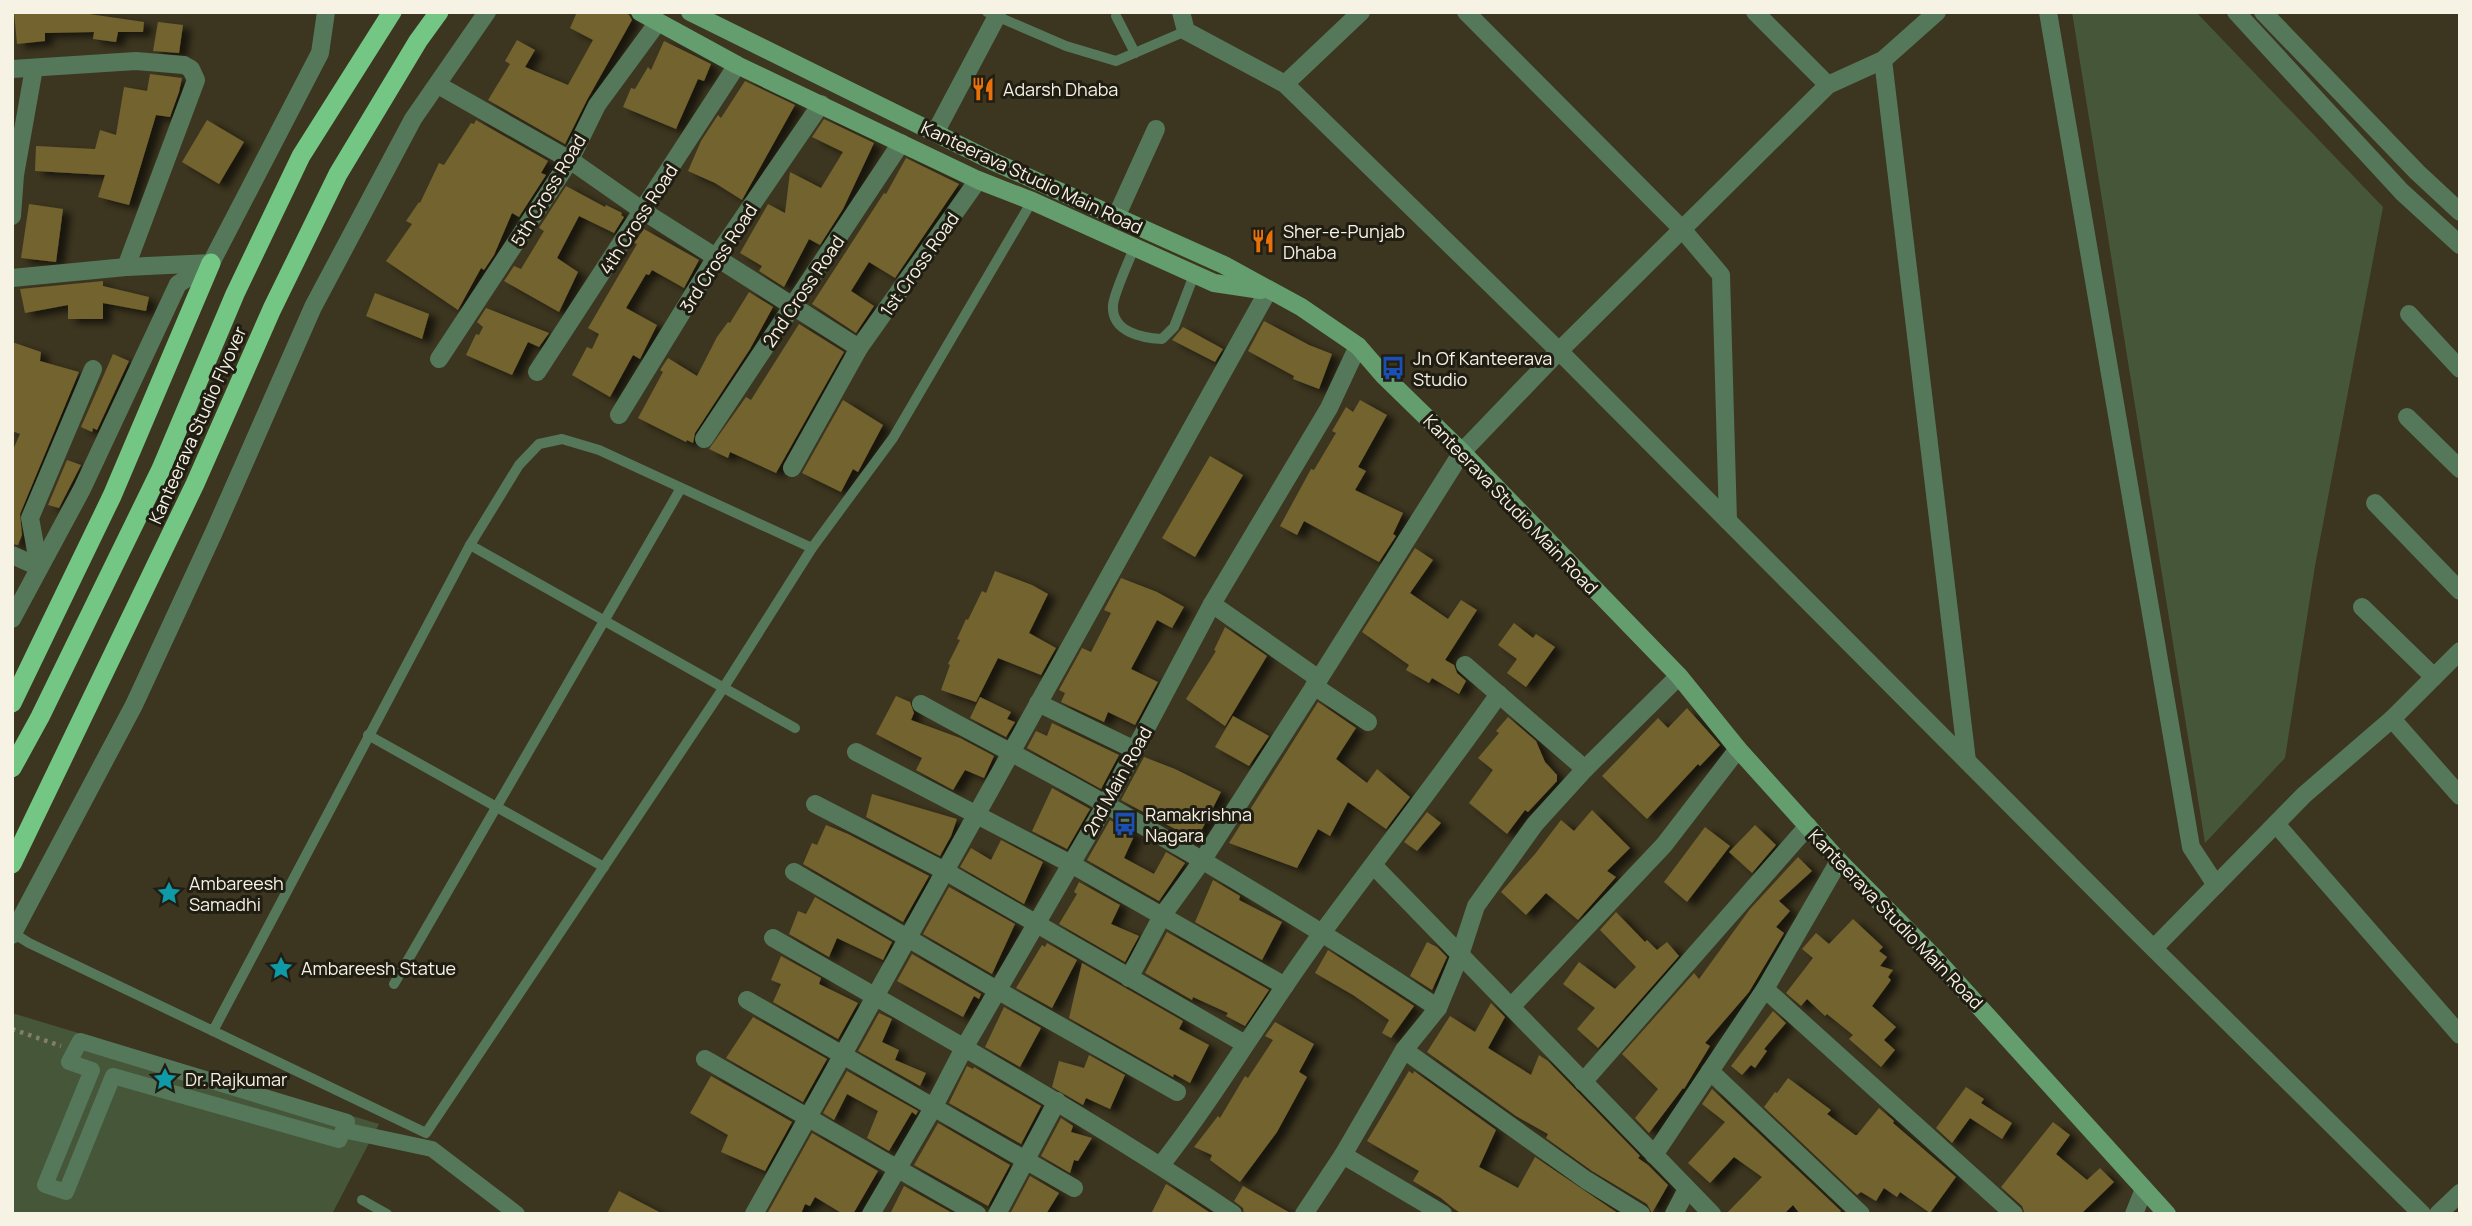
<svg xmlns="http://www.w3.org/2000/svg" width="2472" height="1226" font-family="Manrope,sans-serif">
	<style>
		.green { fill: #465739 }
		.building { fill: #73632e; filter: url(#shadow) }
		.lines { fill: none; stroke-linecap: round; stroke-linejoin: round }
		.path { stroke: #837d6a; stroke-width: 4.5; stroke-dasharray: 3.5 5; stroke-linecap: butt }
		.service { stroke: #55785b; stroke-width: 10 }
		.pedestrian { stroke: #55785b; stroke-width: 16 }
		.minor { stroke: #55785b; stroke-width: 18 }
		.tertiary { stroke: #55785b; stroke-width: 18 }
		.secondary { stroke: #649d6e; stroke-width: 18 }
		.trunk { stroke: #74c684; stroke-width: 19 }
		.labels { text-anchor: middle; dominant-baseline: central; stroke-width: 6; stroke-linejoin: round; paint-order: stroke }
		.poi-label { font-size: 18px; fill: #f6f2e4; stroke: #201d13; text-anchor: start }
		.street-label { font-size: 18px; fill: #f6f2e4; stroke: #201d13 }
	</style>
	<defs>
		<filter id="shadow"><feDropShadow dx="8" dy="4.5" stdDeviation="3.5" flood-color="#0009"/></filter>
	</defs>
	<rect width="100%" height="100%" fill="#3c351f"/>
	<!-- green -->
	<g class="green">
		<polygon points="2072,12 2196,12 2383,207 2315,566 2285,758 2205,843"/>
		<polygon points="12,1013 379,1124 332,1214 12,1214"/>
	</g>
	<!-- building -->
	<g class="building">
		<polygon points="14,12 89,12 89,14 144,22 143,32 118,32 116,42 93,39 94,32 45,33 45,41 17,44"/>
		<polygon points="577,12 624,12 629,15 632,20 587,100 565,144 488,100 510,64 505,61 517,40 535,50 525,67 568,85 593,40 570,28"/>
		<polygon points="158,22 183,25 179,53 153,51"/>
		<polygon points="664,41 711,64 704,81 698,79 676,129 623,107 631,88 635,89 648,67 651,70"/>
		<polygon points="150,74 182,78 179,92 170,117 156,115 129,205 98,197 105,175 35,171 36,146 95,149 100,130 116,135 124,87 147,91"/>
		<polygon points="745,81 795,105 742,200 715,183 688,171 701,141 718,115 721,118"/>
		<polygon points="824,119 874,143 843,209 820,245 809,239 784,287 759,271 762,266 740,253 768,204 785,213 790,172 821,188 843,152 812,137"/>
		<polygon points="207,120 244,142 219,184 182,162"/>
		<polygon points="476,120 548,161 541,173 546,175 519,217 512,213 494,255 484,270 481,268 458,310 386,261 412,224 406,221 419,202 420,203 439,163 444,165 471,123 474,124"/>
		<polygon points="906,158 959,184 895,278 869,262 851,291 874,306 856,333 812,304 884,193 886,194"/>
		<polygon points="566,186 605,207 606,205 622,213 621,215 624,217 614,233 579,216 557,258 578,272 559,312 504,281 514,266 521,269 544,231 539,228"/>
		<polygon points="29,204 63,209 56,262 21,258"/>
		<polygon points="644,229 699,260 684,288 652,270 649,275 646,274 626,308 657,325 640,359 633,355 610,397 572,375 587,347 592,349 599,334 588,328 637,244 634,243"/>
		<polygon points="103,281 103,286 149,297 146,311 103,303 103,319 68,319 68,305 25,313 20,289"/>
		<polygon points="749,292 773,307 750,349 695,433 693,443 687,440 686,442 638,418 663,372 660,370 668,358 697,376 717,337 728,322 730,323"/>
		<polygon points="375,293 429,314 422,339 366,316"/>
		<polygon points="486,308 549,333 539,347 528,342 512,375 466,355 476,334 479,335 483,327 477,322"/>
		<polygon points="1264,321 1309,345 1332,354 1319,389 1293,379 1294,376 1248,351"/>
		<polygon points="799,324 844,352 776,473 730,452 728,458 709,449 746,397 751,400"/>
		<polygon points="1183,327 1223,349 1215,362 1172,340"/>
		<polygon points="12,342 41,352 40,361 79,372 20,514 22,535 18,545 12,544 12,452 20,434 12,431"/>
		<polygon points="113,354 129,361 97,430 93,428 92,432 81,427"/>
		<polygon points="843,400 883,425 858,472 853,469 841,492 802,473"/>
		<polygon points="1360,400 1387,415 1358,467 1366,471 1355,490 1403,513 1393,534 1396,536 1379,562 1304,521 1297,535 1280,526 1311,469 1314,470 1336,433 1332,431 1346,407 1353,412"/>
		<polygon points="1210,456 1243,475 1195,557 1162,538"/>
		<polygon points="67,460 81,465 59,508 48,505"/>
		<polygon points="1415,548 1433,560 1410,593 1448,619 1461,600 1477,610 1445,660 1454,665 1457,673 1466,681 1459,694 1432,678 1429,683 1406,670 1409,665 1362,632"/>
		<polygon points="995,571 1032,585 1048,594 1029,633 1056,648 1041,675 998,658 976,702 941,690 950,665 948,664 960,640 957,639 966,619 968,620 982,591 986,593"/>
		<polygon points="1121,578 1157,592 1184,607 1172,628 1157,620 1131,669 1158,682 1135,725 1108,712 1104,722 1061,702 1065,693 1059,690 1082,648 1091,652 1111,613 1104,610"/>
		<polygon points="1514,623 1533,638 1536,634 1555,647 1526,687 1507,673 1517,659 1498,645"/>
		<polygon points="1225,627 1267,656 1225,726 1186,699 1216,651 1214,650"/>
		<polygon points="896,696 910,702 914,713 911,720 960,738 994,756 984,778 965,770 953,790 916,770 922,758 876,734"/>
		<polygon points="980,697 1011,712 1007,719 1015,722 1006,737 970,718"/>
		<polygon points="1318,702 1356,728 1336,759 1367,783 1377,769 1410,797 1386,829 1348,802 1330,836 1318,829 1297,868 1229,843"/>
		<polygon points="1687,708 1720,745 1700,766 1698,764 1647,819 1602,776 1658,718 1668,728"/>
		<polygon points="1233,716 1269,736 1249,766 1215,747"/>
		<polygon points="1508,717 1536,741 1545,762 1557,775 1557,781 1528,812 1525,810 1507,834 1469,803 1493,770 1478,758 1499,733 1496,731"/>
		<polygon points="1052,723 1119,755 1101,789 1027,748 1036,731 1047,736"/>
		<polygon points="1144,757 1175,769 1221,792 1195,843 1176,832 1177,830 1121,800"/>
		<polygon points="1052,788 1090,809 1067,849 1032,831"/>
		<polygon points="872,794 957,819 951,836 940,856 866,817"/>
		<polygon points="1592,810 1630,848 1607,871 1616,877 1578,920 1546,893 1526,915 1501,892 1535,854 1561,820 1574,831"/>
		<polygon points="1427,812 1441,823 1417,851 1404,842"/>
		<polygon points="1110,820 1135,834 1124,858 1154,874 1166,852 1185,863 1159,901 1087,860"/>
		<polygon points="826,825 848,834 929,876 903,922 803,864 812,843 817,845"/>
		<polygon points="1755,825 1776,845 1752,873 1729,852"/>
		<polygon points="1705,827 1730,846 1687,902 1664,882"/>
		<polygon points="1001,840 1043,862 1024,904 960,867 971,848 991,860"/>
		<polygon points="1798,857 1812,871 1779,901 1790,911 1776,927 1784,933 1749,992 1705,1043 1710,1046 1684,1089 1683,1088 1649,1133 1635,1118 1658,1089 1622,1054 1694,973 1699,979 1750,909"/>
		<polygon points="1213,880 1240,896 1239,900 1282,922 1262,960 1195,922"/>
		<polygon points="1079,882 1120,905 1111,924 1139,936 1125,962 1059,924 1077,894 1074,892"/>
		<polygon points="949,887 1015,924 992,974 923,934"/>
		<polygon points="815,897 892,942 883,960 837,938 829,957 789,934 798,911 806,914"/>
		<polygon points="1616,912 1645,942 1647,940 1657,950 1667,942 1679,956 1598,1048 1577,1029 1595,1008 1563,984 1579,962 1615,989 1636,967 1600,930"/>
		<polygon points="1853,919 1883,947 1879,951 1887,957 1880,966 1893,970 1888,977 1891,980 1872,1006 1896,1027 1884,1040 1895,1050 1881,1067 1849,1039 1853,1035 1827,1014 1825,1016 1807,999 1801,1006 1786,993 1813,958 1802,949 1816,933 1829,944"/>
		<polygon points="1167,932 1269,990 1245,1026 1226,1016 1228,1013 1193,997 1192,1000 1145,973"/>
		<polygon points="1427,942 1437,947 1447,957 1432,990 1410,976"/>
		<polygon points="1047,943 1077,960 1052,1008 1016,988 1042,945 1045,947"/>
		<polygon points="1328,950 1414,1006 1391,1038 1382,1033 1389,1020 1353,995 1315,973"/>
		<polygon points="912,954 981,994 979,999 974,996 963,1017 897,981"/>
		<polygon points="781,956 821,978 819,984 858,1003 838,1039 773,1002 781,984 771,980"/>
		<polygon points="1082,963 1183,1021 1179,1029 1209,1045 1190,1083 1174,1074 1173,1077 1069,1018"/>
		<polygon points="1491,1003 1505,1017 1488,1048 1531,1075 1539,1055 1548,1061 1640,1156 1638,1158 1648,1165 1668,1185 1652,1213 1647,1204 1592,1171 1546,1138 1548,1134 1516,1116 1427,1052 1450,1016 1475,1032"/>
		<polygon points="1004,1007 1041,1028 1020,1067 985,1047"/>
		<polygon points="1773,1011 1786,1023 1764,1049 1767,1051 1755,1068 1751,1065 1742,1075 1731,1066"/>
		<polygon points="879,1013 892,1019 882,1042 899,1050 895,1060 926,1073 920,1086 929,1091 858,1051"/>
		<polygon points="753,1017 827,1059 803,1102 726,1058"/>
		<polygon points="1275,1022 1314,1044 1299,1072 1307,1077 1277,1132 1240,1182 1210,1160 1212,1155 1194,1147 1218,1116 1220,1118 1245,1076 1248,1078 1273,1040 1265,1036"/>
		<polygon points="1089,1055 1125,1075 1110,1109 1086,1098 1083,1105 1052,1087 1059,1061 1084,1068"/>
		<polygon points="967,1066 973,1069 974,1067 1041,1106 1021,1144 949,1103"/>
		<polygon points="847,1071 918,1111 916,1115 912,1112 889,1151 867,1138 878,1111 847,1094 834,1120 823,1113"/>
		<polygon points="1409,1071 1413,1074 1414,1071 1496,1130 1479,1167 1518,1188 1535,1157 1619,1214 1462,1214 1453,1208 1441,1198 1413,1181 1419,1171 1367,1141"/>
		<polygon points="711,1076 792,1122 765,1171 721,1152 728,1135 690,1113"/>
		<polygon points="1788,1078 1831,1110 1827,1114 1855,1135 1857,1135 1879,1108 1894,1121 1893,1123 1956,1177 1930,1213 1900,1192 1897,1197 1884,1188 1876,1201 1861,1192 1857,1195 1764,1107 1775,1092 1777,1093"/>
		<polygon points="1966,1087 1984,1099 1981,1103 2012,1123 2002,1139 1970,1118 1952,1143 1936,1128"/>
		<polygon points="1712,1089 1841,1211 1838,1214 1800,1214 1793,1205 1784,1214 1726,1214 1762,1177 1734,1157 1710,1183 1688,1163 1725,1122 1702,1104"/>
		<polygon points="1061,1118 1073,1126 1071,1132 1092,1138 1078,1161 1074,1160 1070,1173 1041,1156"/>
		<polygon points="2053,1122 2070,1135 2056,1154 2087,1180 2100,1168 2114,1182 2081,1214 2025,1214 2022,1206 2001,1187"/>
		<polygon points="938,1123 1010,1165 988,1206 914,1165"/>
		<polygon points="812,1133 878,1171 853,1214 843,1214 815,1197 810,1206 805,1204 801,1214 767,1214"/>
		<polygon points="1030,1176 1059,1193 1046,1214 1010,1214"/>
		<polygon points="1166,1184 1171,1187 1212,1214 1151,1214"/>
		<polygon points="904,1186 954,1214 890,1214"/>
		<polygon points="1243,1186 1292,1214 1244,1214 1243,1208 1234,1201"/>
		<polygon points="619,1191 663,1214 607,1214"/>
	</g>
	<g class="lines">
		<!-- path -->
		<polyline class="path" points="12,1029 61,1046"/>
		<!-- service -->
		<g class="service">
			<polyline points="987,12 1066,46 1116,61 1186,31"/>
			<polyline points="1116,16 1135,53"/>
			<path d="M1134 248C1129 261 1114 293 1113 305 1111 332 1142 338 1162 339L1174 327 1194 275"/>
			<polyline points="470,545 795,728"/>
			<polyline points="368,735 604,867"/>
			<polyline points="13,933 29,943 213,1031 470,545 519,465 539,444 562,439 599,450 812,548"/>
			<polyline points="394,984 681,488"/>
			<polyline points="213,1031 426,1133 724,687 812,548 893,438 1032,201"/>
			<polyline points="362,1200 387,1214"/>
		</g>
		<!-- pedestrian -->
		<g class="pedestrian">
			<polygon points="80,1041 347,1122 339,1140 113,1076 66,1192 45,1185 92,1070 69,1062"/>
			<polyline points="343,1130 432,1149 517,1214"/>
		</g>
		<!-- minor -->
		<g class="minor">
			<polyline points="1181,12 1186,31 1285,84 1559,351 2134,929 2422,1214"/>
			<polyline points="1466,12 1682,229 1721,275 1728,521"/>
			<polyline points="1755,12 1828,85"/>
			<polyline points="2048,12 2191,847 2216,885"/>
			<polyline points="1883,60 1967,761"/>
			<polyline points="12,69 136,61 184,65 191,69 196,80 126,267"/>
			<polyline points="1285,84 1361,12"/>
			<polyline points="438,85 570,160 643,211 859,348 792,468"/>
			<polyline points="935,133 997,16"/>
			<polyline points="1117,215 1156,129"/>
			<polyline points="12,216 15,175 34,68"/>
			<polyline points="12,278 126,267 211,263"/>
			<polyline points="2409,314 2460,369"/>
			<polyline points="859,348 978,180"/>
			<polyline points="439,359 570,160 597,105 658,22"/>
			<polyline points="537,372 737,65"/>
			<polyline points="619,415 716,257 821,104"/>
			<polyline points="2407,417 2460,469"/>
			<polyline points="704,439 901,143"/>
			<polyline points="2375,503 2460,591"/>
			<polyline points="12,555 39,567"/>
			<polyline points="39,567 30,518 93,369"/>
			<polyline points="1212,604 1319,679 1462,452 1559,351 1828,85 1883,60 1937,12"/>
			<polyline points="2362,607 2434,677"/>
			<polyline points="1465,665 1585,769"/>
			<polyline points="1314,686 1368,722"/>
			<polyline points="1038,703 1135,750"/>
			<path d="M921 704C982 738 1046 770 1107 805 1219 869 1330 936 1438 1008"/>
			<polyline points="2392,719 2460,796"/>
			<polyline points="856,752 1071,864 1285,986"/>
			<polyline points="815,804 945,871 1245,1044"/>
			<polyline points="2276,824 2460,1035"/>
			<polyline points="1374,866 1712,1214"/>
			<polyline points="794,872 997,990 1177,1092"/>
			<path d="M773 938C928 1027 1085 1114 1233 1214"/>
			<polyline points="2154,948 2304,795 2392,719 2460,651"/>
			<polyline points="1129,978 1162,916 1202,861 1319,679"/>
			<polyline points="1765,989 2014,1214"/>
			<polyline points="747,1000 1074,1188"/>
			<polyline points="1511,1007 1664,845 1738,749"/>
			<polyline points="1404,1050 1586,1180 1641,1214"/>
			<polyline points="705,1059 977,1214"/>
			<polyline points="1710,1071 1861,1214"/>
			<polyline points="1583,1082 1808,826"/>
			<polyline points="1343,1155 1443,1214"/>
			<polyline points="1654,1155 1765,989 1839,861"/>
			<path d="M1161 1165C1219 1091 1266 1009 1322 933 1381 853 1442 775 1499 694"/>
			<polyline points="754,1214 1268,291"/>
			<polyline points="997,1214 1057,1101"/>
			<polyline points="1304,1214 1343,1155 1404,1050 1438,1008 1460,955 1476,906 1535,824 1585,769 1679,676"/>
			<polyline points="1674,1214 1687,1189"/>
			<polyline points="2134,1214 2144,1189"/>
			<polyline points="2438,1214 2460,1193"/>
		</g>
		<!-- tertiary -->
		<g class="tertiary">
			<polyline points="2236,12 2402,192 2460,245"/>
			<polyline points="2263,12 2417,172 2460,212"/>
			<polyline points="12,619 82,489 178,284 211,263 320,53 326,12"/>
			<polyline points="12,935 134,705 214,532 313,307 413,119 487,12"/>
			<polyline points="871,1214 933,1108 964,1048 1106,804 1212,604 1329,408 1358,346"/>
		</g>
		<!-- secondary -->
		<g class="secondary">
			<polyline points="640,12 737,65 978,180 1032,201 1214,283 1261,290"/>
			<polyline points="690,12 992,161 1224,265 1301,307 1358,346 1384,376 1462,452 1679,676 1738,749 1839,861 1934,957 2167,1214"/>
		</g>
		<!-- trunk -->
		<g class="trunk">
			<polyline points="12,703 112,496 211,263"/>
			<polyline points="12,768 40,717 161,469 235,294 301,156 392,12"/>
			<polyline points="12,864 195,484 272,309 338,174 418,41 439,12"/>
		</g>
	</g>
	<!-- icons -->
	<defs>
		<g id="restaurant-bare" transform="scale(1.89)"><path d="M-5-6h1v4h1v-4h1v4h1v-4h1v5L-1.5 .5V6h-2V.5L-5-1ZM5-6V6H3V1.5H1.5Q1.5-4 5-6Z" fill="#e8710a" stroke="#201d13" stroke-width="2.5" paint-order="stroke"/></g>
		<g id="bus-bare" transform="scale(1.89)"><path d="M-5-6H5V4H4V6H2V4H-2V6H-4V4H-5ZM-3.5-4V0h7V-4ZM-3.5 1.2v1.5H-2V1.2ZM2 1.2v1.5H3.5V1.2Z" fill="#1a4fb4" stroke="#201d13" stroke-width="2.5" paint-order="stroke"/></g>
		<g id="sight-bare" transform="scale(1.89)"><path d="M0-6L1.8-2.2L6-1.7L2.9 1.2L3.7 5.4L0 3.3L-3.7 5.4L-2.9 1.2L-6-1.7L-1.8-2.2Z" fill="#0f9aa8" stroke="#201d13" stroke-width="2.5" paint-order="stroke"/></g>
	</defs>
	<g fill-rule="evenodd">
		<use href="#restaurant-bare" x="983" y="89"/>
		<use href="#restaurant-bare" x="1263" y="241"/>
		<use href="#bus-bare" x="1393" y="368"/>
		<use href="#bus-bare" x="1125" y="824"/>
		<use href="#sight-bare" x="169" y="893"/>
		<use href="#sight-bare" x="281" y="968"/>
		<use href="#sight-bare" x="165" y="1079"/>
	</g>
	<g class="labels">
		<!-- poi labels -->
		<g class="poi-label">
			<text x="1003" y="89">Adarsh Dhaba</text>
			<text x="1283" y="231">Sher-e-Punjab<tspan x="1283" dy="21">Dhaba</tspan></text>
			<text x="1413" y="358">Jn Of Kanteerava<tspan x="1413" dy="21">Studio</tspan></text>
			<text x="1145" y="814">Ramakrishna<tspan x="1145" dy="21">Nagara</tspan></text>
			<text x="189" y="883">Ambareesh<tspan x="189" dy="21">Samadhi</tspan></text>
			<text x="301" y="968">Ambareesh Statue</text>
			<text x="185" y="1079">Dr. Rajkumar</text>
		</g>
		<!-- street labels -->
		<g class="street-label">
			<text transform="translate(1032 177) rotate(25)">Kanteerava Studio Main Road</text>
			<text transform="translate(548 190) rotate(-59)">5th Cross Road</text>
			<text transform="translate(638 219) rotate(-57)">4th Cross Road</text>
			<text transform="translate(718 258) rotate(-57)">3rd Cross Road</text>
			<text transform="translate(919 264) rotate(-55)">1st Cross Road</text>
			<text transform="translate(803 291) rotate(-56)">2nd Cross Road</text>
			<text transform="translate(197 425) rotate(-66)">Kanteerava Studio Flyover</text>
			<text transform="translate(1511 504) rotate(46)">Kanteerava Studio Main Road</text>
			<text transform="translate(1117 781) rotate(-61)">2nd Main Road</text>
			<text transform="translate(1896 919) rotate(46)">Kanteerava Studio Main Road</text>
		</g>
	</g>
	<!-- border -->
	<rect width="2472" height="1226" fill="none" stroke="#f6f2e4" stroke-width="28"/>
</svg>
